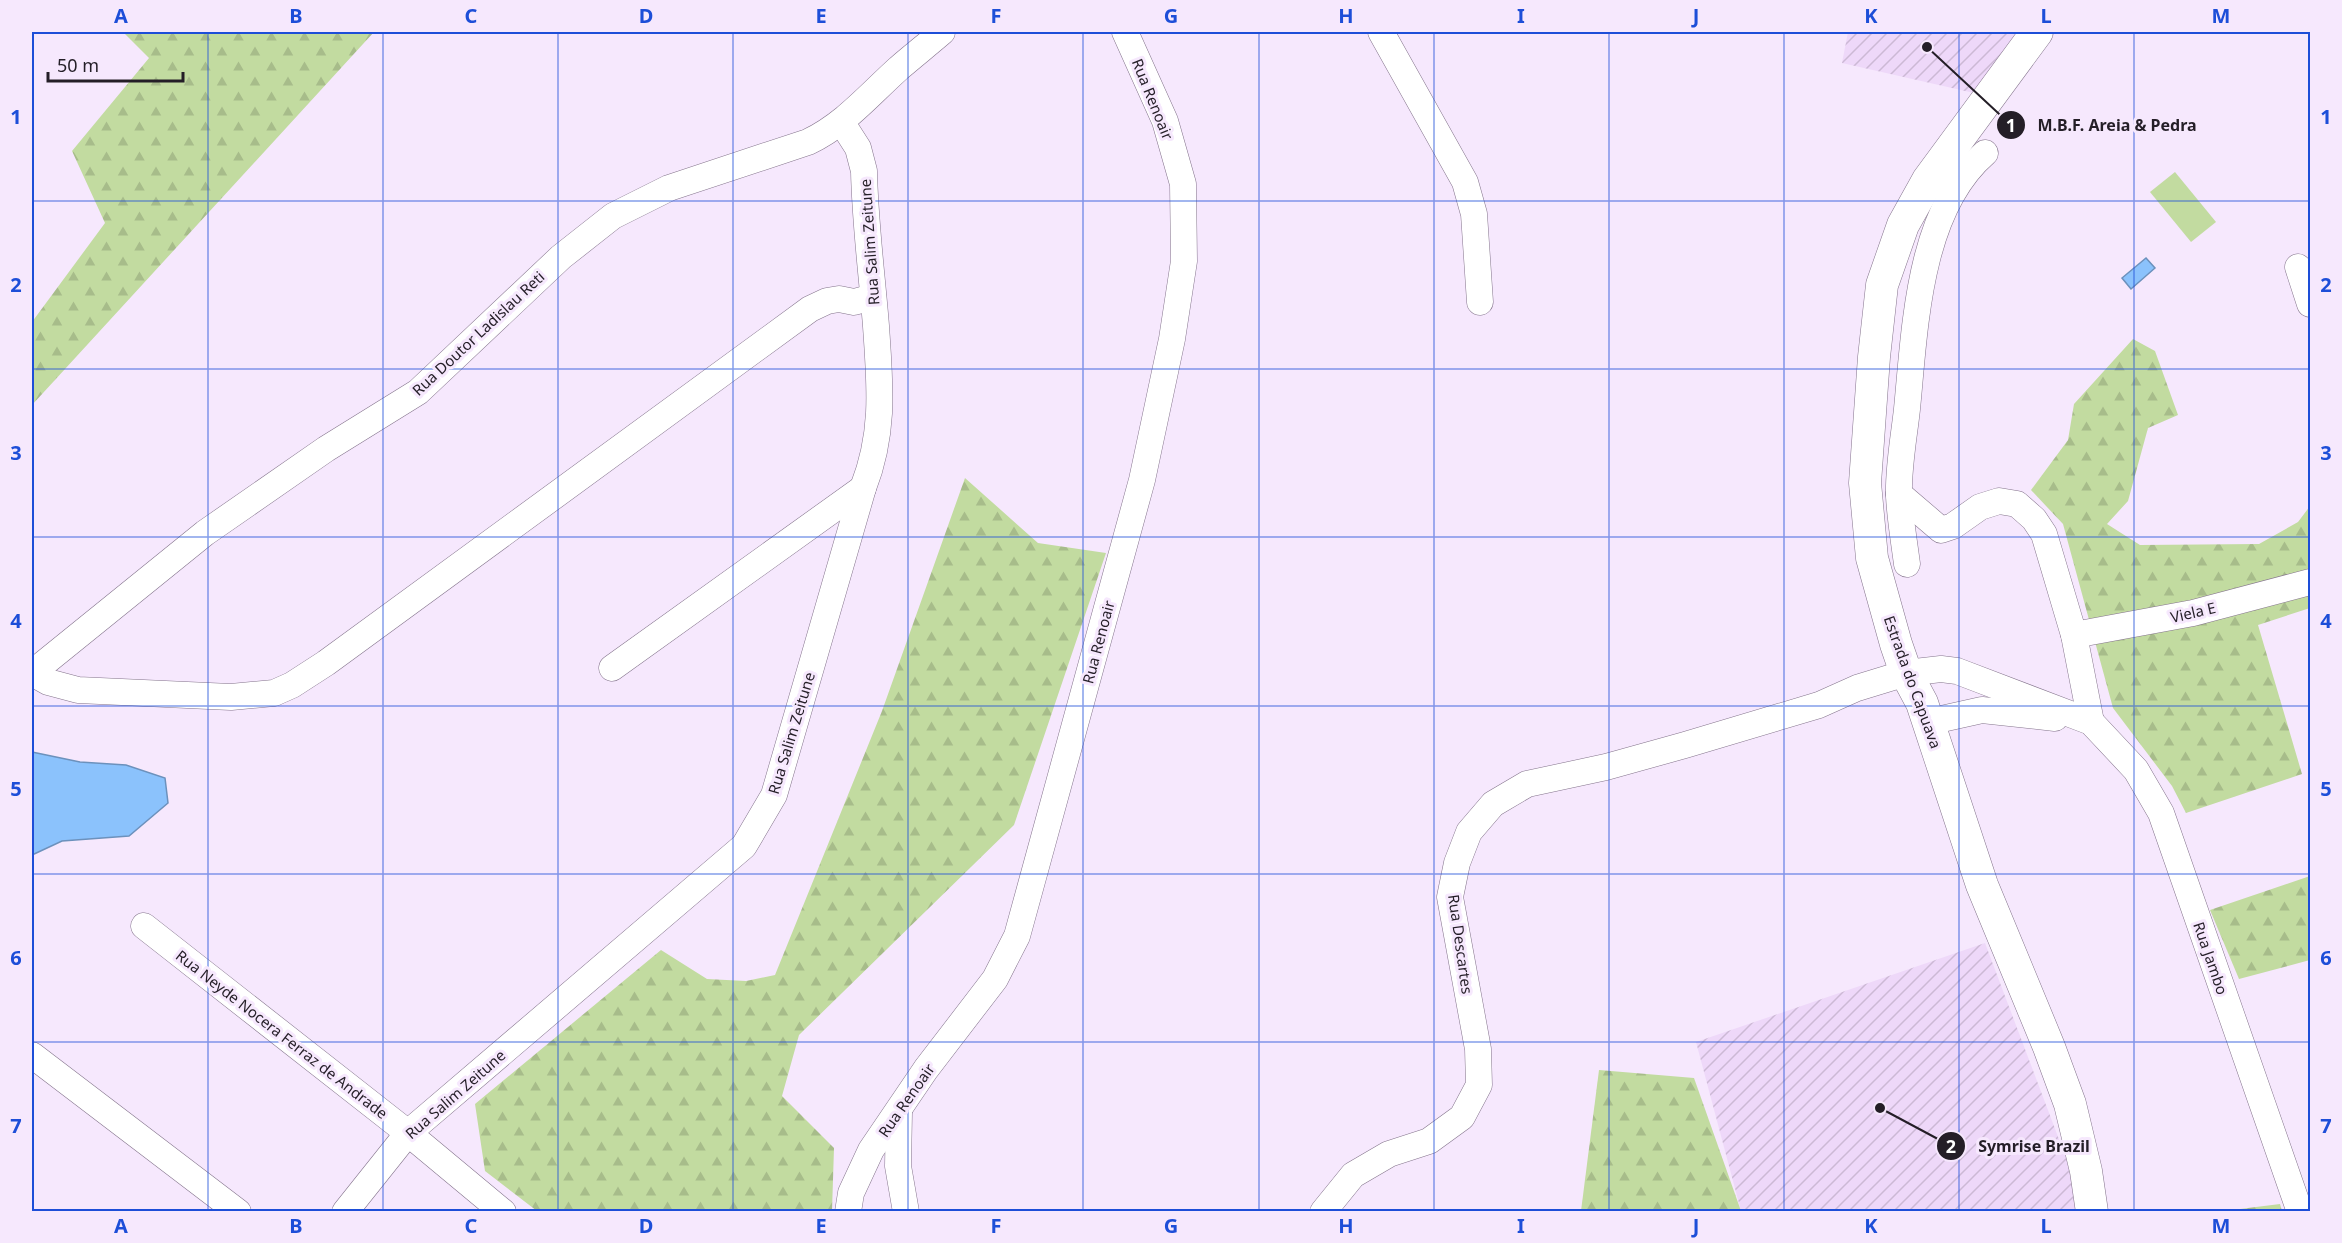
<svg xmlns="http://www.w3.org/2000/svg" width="2342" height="1243" font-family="'Noto Sans',sans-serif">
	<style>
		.industrial { fill: url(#industrial-furrows) }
		.forest { fill: url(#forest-firs) }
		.green { fill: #c2dba0 }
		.water { fill: #8bc2fc; stroke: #6c91bc; stroke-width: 1.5 }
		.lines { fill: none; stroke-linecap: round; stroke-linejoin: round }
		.minor-casing { stroke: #84748c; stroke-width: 27 }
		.major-casing { stroke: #84748c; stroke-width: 33 }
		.minor { stroke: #fff; stroke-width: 26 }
		.major { stroke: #fff; stroke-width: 32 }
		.grid { fill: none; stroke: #1d4ed8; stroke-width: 1.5; stroke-opacity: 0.55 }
		.labels { text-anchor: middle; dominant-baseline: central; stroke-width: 6; stroke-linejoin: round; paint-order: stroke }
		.street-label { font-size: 15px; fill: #241e27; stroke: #f6e8fd }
		.leader { fill: none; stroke: #241e27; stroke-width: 2 }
		.callout-dot { fill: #241e27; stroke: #f6e8fd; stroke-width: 2 }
		.mark-label { font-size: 18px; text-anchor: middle; font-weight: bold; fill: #fff }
		.callout-label { font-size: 16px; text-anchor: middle; font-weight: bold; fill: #241e27; stroke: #f6e8fd; stroke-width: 6; stroke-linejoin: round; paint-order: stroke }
		.neatline { fill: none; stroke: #1d4ed8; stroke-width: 2 }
		.grid-label { font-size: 20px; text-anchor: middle; font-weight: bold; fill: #1d4ed8 }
	</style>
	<defs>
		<pattern id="industrial-furrows" width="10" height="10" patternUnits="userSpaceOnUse" patternTransform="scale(1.5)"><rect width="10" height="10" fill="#eed8f9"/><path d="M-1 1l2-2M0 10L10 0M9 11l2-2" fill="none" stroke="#ccb9d5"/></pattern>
		<pattern id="forest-firs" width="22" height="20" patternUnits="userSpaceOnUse" patternTransform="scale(1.5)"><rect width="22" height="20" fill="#c2dba0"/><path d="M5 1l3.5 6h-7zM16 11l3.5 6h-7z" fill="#a7bc8a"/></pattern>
	</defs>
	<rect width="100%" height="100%" fill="#f6e8fd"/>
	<!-- industrial -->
	<g class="industrial">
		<polygon points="1848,32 2022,32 1974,93 1842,63"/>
		<polygon points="1985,943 2072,1174 2076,1211 1741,1211 1696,1042"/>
	</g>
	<!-- forest -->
	<g class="forest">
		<polygon points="123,32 374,32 32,405 32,322 105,223 72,151 149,58"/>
		<polygon points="2133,339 2155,351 2178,415 2148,428 2128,501 2107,524 2140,545 2259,544 2298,522 2310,506 2310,608 2258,625 2302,774 2186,813 2172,786 2113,708 2063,524 2031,490 2068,440 2074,404"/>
		<polygon points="965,478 1038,543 1106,553 1014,825 799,1035 782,1096 834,1148 832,1211 537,1211 485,1171 475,1104 661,950 707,979 746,981 775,975 882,711"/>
		<polygon points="2310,876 2310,960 2239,979 2210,910"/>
		<polygon points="1599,1070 1694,1078 1741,1211 1581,1211"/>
		<polygon points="2280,1204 2282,1211 2224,1211"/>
	</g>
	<!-- green -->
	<polygon class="green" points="2175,172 2216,222 2191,242 2150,192"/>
	<!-- water -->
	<g class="water">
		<polygon points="2146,258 2155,268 2131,289 2122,278"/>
		<polygon points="32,752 80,762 126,765 165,778 168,803 129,836 62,841 32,855"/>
	</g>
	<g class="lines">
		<!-- minor casing -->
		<g class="minor-casing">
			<g id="minor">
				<polyline points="1381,32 1465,182 1474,214 1480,302"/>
				<polyline points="2298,267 2310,304"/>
				<polyline points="1899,494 1941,530 1953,526 1980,507 1999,501 2017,504 2034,519 2044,534 2074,635 2091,722"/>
				<path d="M1907 564C1904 541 1900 518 1899 496 1898 468 1904 437 1907 409 1915 328 1918 211 1985 153"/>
				<polyline points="2074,635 2193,613 2310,582"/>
				<polyline points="612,668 863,488"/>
				<path d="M32 673 205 533 326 449 418 392 561 257 613 216 669 188 808 142C844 125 869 95 899 68 913 56 928 44 942 32"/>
				<polyline points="32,673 48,682 78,690 231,697 274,693 292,685 326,663 810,309 827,301 839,299 854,302 873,297"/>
				<polyline points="1928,722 1982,710 2055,718"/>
				<polyline points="144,926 408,1133 503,1212"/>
				<polyline points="32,1055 238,1212"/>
				<polyline points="899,1112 898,1166 906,1212"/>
				<path d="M345 1212 408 1133 744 846 774 795 863 488C885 432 880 385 876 326 872 275 865 223 864 171L858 148 842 123"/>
				<polyline points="848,1212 851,1193 871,1150 926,1069 995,979 1017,936 1142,480 1172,339 1184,261 1183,184 1165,121 1125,32"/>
				<polyline points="1323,1212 1353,1175 1389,1154 1429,1141 1462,1117 1479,1085 1478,1049 1450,897 1457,863 1469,832 1493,804 1527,784 1606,767 1685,745 1819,705 1857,688 1906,673 1941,669 1957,671 2091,722 2136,770 2161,813 2300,1212"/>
			</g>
		</g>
		<!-- major casing -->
		<g class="major-casing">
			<polyline id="major" points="2037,32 1928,180 1903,225 1882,285 1874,357 1865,483 1872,558 1896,644 1906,673 1922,703 1982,885 2049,1047 2070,1104 2086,1171 2092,1212"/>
		</g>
		<!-- minor -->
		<use href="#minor" class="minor"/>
		<!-- major -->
		<use href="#major" class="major"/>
	</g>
	<!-- grid -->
	<path class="grid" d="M208 32V1212M383 32V1212M558 32V1212M733 32V1212M908 32V1212M1083 32V1212M1259 32V1212M1434 32V1212M1609 32V1212M1784 32V1212M1959 32V1212M2134 32V1212M32 201H2310M32 369H2310M32 537H2310M32 706H2310M32 874H2310M32 1042H2310"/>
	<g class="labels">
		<!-- street labels -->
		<g class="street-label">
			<text transform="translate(1153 99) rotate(68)">Rua Renoair</text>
			<text transform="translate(869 242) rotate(-94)">Rua Salim Zeitune</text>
			<text transform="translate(478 333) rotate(-43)">Rua Doutor Ladislau Reti</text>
			<text transform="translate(2193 612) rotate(-13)">Viela E</text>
			<text transform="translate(1098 642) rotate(-75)">Rua Renoair</text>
			<text transform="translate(1913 682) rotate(70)">Estrada do Capuava</text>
			<text transform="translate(791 733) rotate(-73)">Rua Salim Zeitune</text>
			<text transform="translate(1461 944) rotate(82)">Rua Descartes</text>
			<text transform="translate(2211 958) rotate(71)">Rua Jambo</text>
			<text transform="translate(282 1034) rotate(38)">Rua Neyde Nocera Ferraz de Andrade</text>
			<text transform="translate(455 1094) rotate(-41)">Rua Salim Zeitune</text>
			<text transform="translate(906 1100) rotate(-55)">Rua Renoair</text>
		</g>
	</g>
	<!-- callouts -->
	<path class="leader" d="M1927 47L2011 125M1880 1108L1951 1146"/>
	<g class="callout-dot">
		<circle cx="1927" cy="47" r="6"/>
		<circle cx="1880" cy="1108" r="6"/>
		<circle cx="2011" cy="125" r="15"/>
		<circle cx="1951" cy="1146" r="15"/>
	</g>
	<g class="mark-label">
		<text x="2011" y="132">1</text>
		<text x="1951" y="1153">2</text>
	</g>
	<g class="callout-label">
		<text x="2117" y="131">M.B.F. Areia &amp; Pedra</text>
		<text x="2034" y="1152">Symrise Brazil</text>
	</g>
	<!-- border -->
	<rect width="2342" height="1243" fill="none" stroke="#f6e8fd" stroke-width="66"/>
	<!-- scale -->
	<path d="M48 72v9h135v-9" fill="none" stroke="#241e27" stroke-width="3"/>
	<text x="57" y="72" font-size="18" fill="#241e27" stroke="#f6e8fd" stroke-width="4.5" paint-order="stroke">50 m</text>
	<rect x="33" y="33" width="2276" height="1177" class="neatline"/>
	<g class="grid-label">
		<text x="121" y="23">A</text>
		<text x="296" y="23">B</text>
		<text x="471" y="23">C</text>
		<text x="646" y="23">D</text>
		<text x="821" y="23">E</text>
		<text x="996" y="23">F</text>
		<text x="1171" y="23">G</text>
		<text x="1346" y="23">H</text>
		<text x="1521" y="23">I</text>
		<text x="1696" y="23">J</text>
		<text x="1871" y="23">K</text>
		<text x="2046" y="23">L</text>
		<text x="2221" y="23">M</text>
		<text x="16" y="124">1</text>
		<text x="2326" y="124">1</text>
		<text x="16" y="292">2</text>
		<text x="2326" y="292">2</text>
		<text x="16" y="460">3</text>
		<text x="2326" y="460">3</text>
		<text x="16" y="628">4</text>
		<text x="2326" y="628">4</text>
		<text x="16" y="796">5</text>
		<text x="2326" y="796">5</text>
		<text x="16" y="965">6</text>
		<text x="2326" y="965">6</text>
		<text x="16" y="1133">7</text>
		<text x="2326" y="1133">7</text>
		<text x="121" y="1233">A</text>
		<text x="296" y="1233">B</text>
		<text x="471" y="1233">C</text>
		<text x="646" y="1233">D</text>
		<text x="821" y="1233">E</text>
		<text x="996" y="1233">F</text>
		<text x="1171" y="1233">G</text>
		<text x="1346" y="1233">H</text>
		<text x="1521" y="1233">I</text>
		<text x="1696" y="1233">J</text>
		<text x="1871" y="1233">K</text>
		<text x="2046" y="1233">L</text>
		<text x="2221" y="1233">M</text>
	</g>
</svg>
